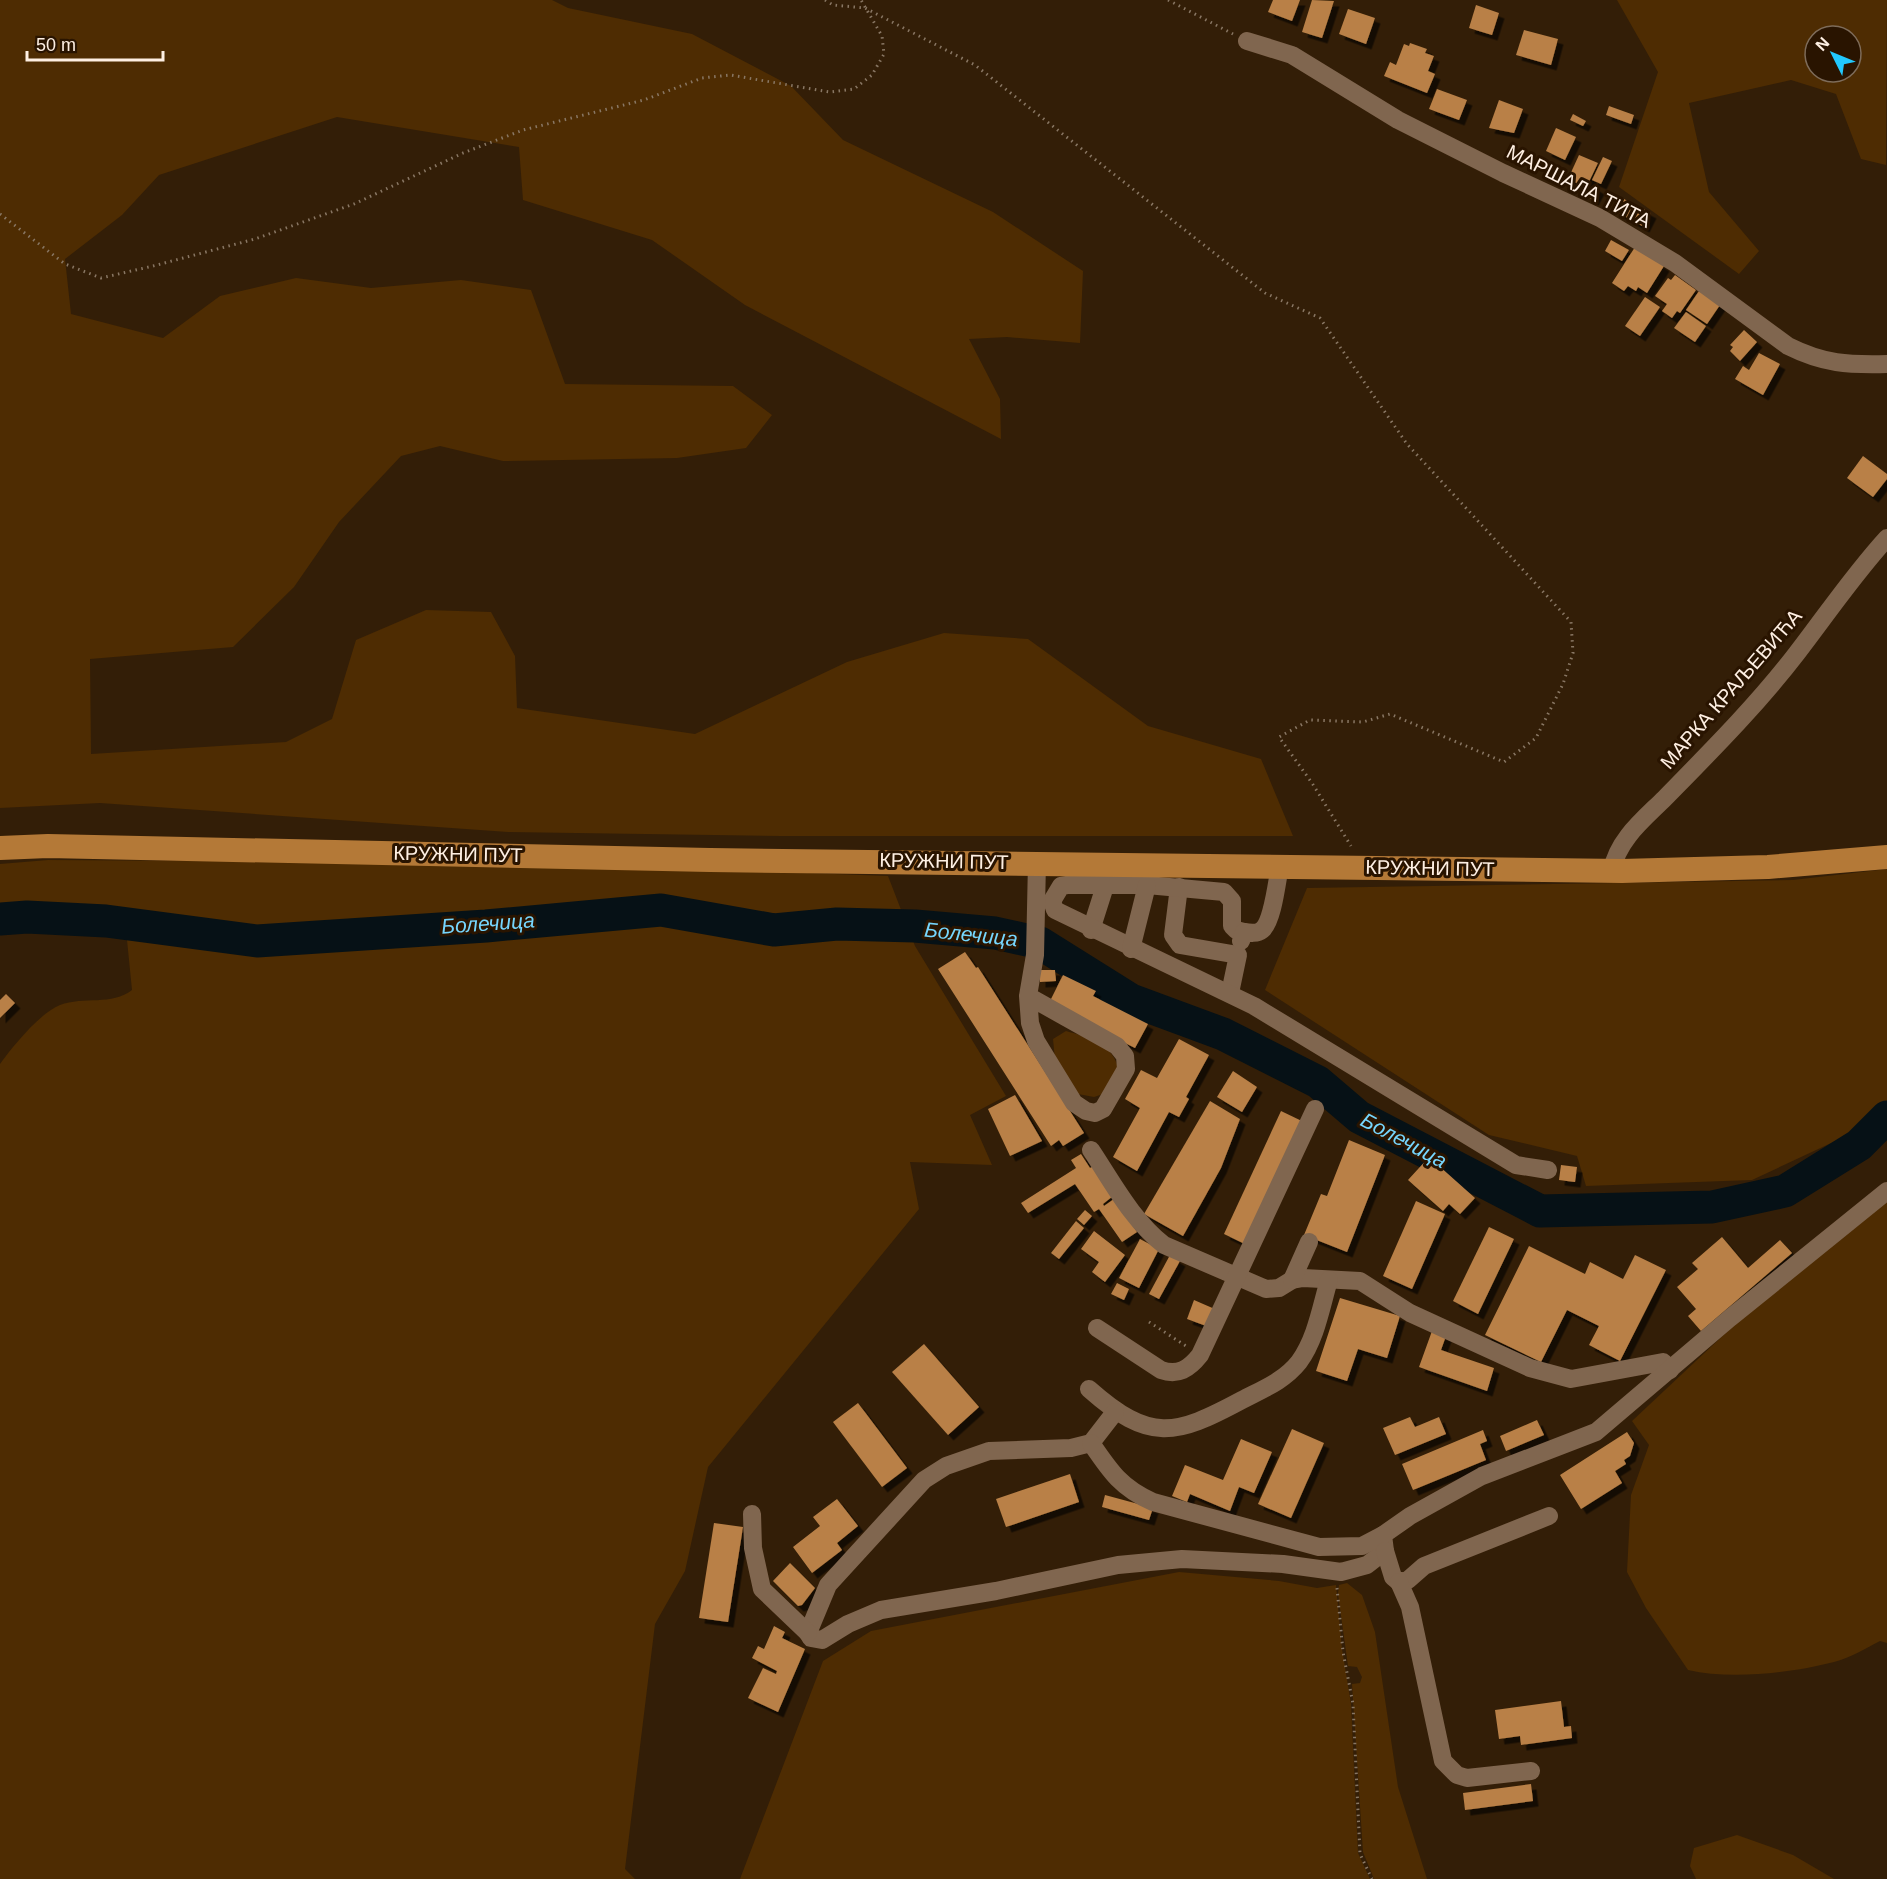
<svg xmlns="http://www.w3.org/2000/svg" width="1887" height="1879" font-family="Arial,sans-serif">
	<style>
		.green { fill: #4e2c02; fill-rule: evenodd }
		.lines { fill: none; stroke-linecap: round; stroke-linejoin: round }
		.river { stroke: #061116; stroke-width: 33 }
		.building { fill: #b98047; filter: url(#shadow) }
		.path { stroke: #897764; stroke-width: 3; stroke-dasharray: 1.5 4.5; stroke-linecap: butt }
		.minor { stroke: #80664f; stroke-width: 18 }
		.major { stroke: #b47937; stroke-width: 24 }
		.labels { text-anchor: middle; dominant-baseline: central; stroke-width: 6; stroke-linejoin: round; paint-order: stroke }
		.street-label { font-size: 20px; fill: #feefe2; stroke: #291400 }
		.water-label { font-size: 21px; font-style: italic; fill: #76d6fd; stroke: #291400 }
	</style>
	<defs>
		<filter id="shadow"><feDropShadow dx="5.5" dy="5.5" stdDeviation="0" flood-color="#0009"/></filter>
	</defs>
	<rect width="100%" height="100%" fill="#331e07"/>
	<!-- green -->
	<g class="green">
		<polygon points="0,0 552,0 568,8 692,34 791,86 843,140 993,212 1083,271 1080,343 1007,337 969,339 1000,399 1001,439 745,305 652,240 523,200 519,147 337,117 159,175 122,215 65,259 71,314 163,338 220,296 296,278 371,288 461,280 531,290 565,384 733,386 772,415 746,448 677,458 503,461 440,446 401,456 339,522 294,587 233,647 90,659 91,754 286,742 332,719 356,640 426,610 491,612 515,656 517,708 695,734 847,662 944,633 1028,639 1148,726 1261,759 1293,836 782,836 508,832 100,803 0,808"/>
		<path d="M1617 0H1887L1886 165 1861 159 1836 94 1791 80 1689 103 1709 192 1759 251 1739 274 1619 187 1658 72ZM1815 36H1851V72H1815Z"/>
		<path d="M48 860 550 863 888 876 915 946 1006 1096 970 1115 992 1165 910 1162 919 1209 708 1467 685 1571 655 1624 625 1869 635 1879H0V1064C13 1046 40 1013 60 1005 84 996 112 1006 132 990L127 940 75 926 0 930V864Z"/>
		<polygon points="1887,869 1887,1105 1844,1137 1752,1180 1586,1186 1577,1156 1489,1135 1265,990 1307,888 1793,880"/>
		<path d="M1066 1031C1088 1037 1111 1043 1118 1067L1103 1094 1094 1097 1078 1094 1055 1060 1053 1039Z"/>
		<path d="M1887 1202V1643L1880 1641C1866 1648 1850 1658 1834 1662 1791 1673 1731 1680 1688 1670L1646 1608 1627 1572 1631 1495 1649 1445 1632 1421 1730 1329Z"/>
		<polygon points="1179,1572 1279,1581 1317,1588 1336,1585 1342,1649 1351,1704 1358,1853 1370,1879 740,1879 823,1661 871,1631"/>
		<polygon points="1347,1583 1362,1595 1375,1632 1398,1787 1427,1879 1374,1879 1363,1852 1352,1684 1360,1683 1362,1677 1357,1667 1348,1666 1338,1594 1339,1585"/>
		<polygon points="1737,1835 1793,1855 1834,1879 1696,1879 1690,1866 1694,1848"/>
	</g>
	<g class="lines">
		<!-- river -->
		<polyline class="river" points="0,919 27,917 106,921 257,941 486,926 661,910 774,930 837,924 915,926 995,933 1040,943 1131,1000 1223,1034 1318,1082 1359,1117 1540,1211 1712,1207 1785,1191 1859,1145 1887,1117"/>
	</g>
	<!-- building -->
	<g class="building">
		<polygon points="1273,0 1300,0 1292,21 1268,12"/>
		<polygon points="1312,0 1334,1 1322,38 1302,32"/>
		<polygon points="1476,5 1499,13 1492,35 1469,28"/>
		<polygon points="1348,9 1375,18 1366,44 1339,34"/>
		<polygon points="1524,30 1558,39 1551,65 1516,55"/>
		<polygon points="1410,43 1427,49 1425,53 1434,56 1428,71 1435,74 1427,93 1384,76 1390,62 1396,65 1404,44 1409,46"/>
		<polygon points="1437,89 1467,100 1459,120 1429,109"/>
		<polygon points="1499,100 1523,109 1514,133 1489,128"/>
		<polygon points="1609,106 1634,115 1631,124 1606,115"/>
		<polygon points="1573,114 1586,121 1583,126 1570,120"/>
		<polygon points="1556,128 1576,137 1565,160 1546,151"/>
		<polygon points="1579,155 1598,163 1586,188 1568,179"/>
		<polygon points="1603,157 1612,161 1601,184 1592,180"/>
		<polygon points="1594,186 1599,189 1593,200 1588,197"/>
		<polygon points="1622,198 1651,213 1644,227 1615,211"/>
		<polygon points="1611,240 1629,250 1622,261 1605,251"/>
		<polygon points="1635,247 1664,266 1647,293 1638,287 1636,291 1628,286 1624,291 1612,283"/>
		<polygon points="1675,275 1696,290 1680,313 1677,311 1672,318 1662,311 1667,304 1655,296 1668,278 1671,280"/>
		<polygon points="1699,291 1720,305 1707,324 1686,310"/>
		<polygon points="1645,297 1660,307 1640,336 1625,326"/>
		<polygon points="1686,312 1706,326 1695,342 1674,328"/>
		<polygon points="1744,330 1757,342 1740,361 1730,351 1733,347 1730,345"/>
		<polygon points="1759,353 1780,364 1763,395 1735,379 1743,366 1749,370"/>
		<polygon points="1863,456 1887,474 1887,479 1873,497 1847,478"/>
		<polygon points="965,952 976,968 978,967 1084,1133 1063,1146 1059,1140 1051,1146 938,969"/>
		<polygon points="1040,970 1055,970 1056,981 1040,982"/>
		<polygon points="1063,975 1096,991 1093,996 1148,1024 1135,1048 1081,1021 1050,1001"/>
		<polygon points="6,994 15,1003 0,1018 0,1000"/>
		<polygon points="1179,1039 1209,1055 1186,1097 1189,1099 1179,1117 1169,1112 1137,1171 1113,1157 1140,1108 1125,1099 1141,1070 1157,1078"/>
		<polygon points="1233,1071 1257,1087 1242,1112 1217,1097"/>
		<polygon points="1015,1095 1042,1141 1010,1156 988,1109"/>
		<polygon points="1210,1101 1240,1119 1221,1168 1183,1236 1144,1214"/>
		<polygon points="1281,1111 1306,1123 1249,1246 1224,1234"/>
		<polygon points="1349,1140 1385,1155 1347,1252 1304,1235 1321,1194 1327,1196"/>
		<polygon points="1081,1154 1090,1168 1094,1166 1113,1196 1103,1204 1104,1206 1114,1199 1137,1232 1122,1242 1099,1209 1094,1212 1075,1184 1028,1213 1021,1203 1076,1168 1071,1160"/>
		<polygon points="1429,1157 1475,1198 1460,1214 1449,1204 1443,1211 1408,1180"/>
		<polygon points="1561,1165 1577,1167 1575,1182 1559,1180"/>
		<polygon points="1416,1201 1445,1214 1412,1289 1383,1276"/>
		<polygon points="1085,1210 1092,1216 1084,1225 1077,1219"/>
		<polygon points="1076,1221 1084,1228 1059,1259 1051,1253"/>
		<polygon points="1489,1227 1514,1239 1478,1314 1453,1301"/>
		<polygon points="1094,1231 1125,1255 1105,1282 1092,1272 1099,1262 1081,1249"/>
		<polygon points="1722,1237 1748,1268 1780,1240 1792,1253 1701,1331 1688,1316 1696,1309 1677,1287 1698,1269 1692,1263"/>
		<polygon points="1140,1239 1159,1249 1139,1288 1119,1278"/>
		<polygon points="1529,1246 1585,1274 1590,1262 1623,1279 1635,1255 1666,1270 1620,1361 1589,1345 1599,1326 1567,1310 1541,1362 1485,1335"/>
		<polygon points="1170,1255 1180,1261 1159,1299 1149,1294"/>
		<polygon points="1117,1283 1129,1289 1124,1300 1111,1294"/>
		<polygon points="1340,1298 1400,1316 1387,1358 1358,1349 1347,1381 1316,1371"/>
		<polygon points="1194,1300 1217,1310 1209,1327 1187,1319"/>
		<polygon points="1432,1331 1446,1336 1441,1350 1494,1368 1487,1391 1419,1367"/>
		<polygon points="924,1344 979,1407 948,1435 892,1372"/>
		<polygon points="858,1403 907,1468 882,1487 833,1422"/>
		<polygon points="1410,1417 1415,1427 1439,1417 1446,1434 1395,1455 1383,1428"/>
		<polygon points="1537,1420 1544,1435 1506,1451 1500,1436"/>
		<polygon points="1292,1429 1324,1443 1291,1518 1258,1504"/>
		<polygon points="1483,1430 1487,1441 1480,1444 1486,1460 1413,1490 1402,1464"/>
		<polygon points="1627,1432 1634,1443 1630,1456 1624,1460 1626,1464 1615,1471 1622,1483 1581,1509 1560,1475"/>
		<polygon points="1241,1439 1272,1452 1254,1493 1239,1487 1230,1511 1190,1494 1187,1502 1172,1496 1185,1465 1223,1480"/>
		<polygon points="1070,1474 1079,1502 1006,1527 996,1499"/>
		<polygon points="1105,1495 1153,1508 1149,1520 1102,1507"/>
		<polygon points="837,1499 858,1526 837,1543 842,1550 812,1573 793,1547 820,1526 813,1517"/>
		<polygon points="714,1523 743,1527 728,1622 699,1618"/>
		<polygon points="790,1563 815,1588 802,1605 798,1606 773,1581"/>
		<polygon points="774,1626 785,1632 782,1638 805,1649 778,1712 748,1698 763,1668 776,1674 777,1671 752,1658 758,1646 764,1649"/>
		<polygon points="1561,1701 1564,1727 1571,1726 1572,1738 1521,1745 1520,1736 1499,1739 1495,1710"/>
		<polygon points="1531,1784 1533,1801 1465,1810 1463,1793"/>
	</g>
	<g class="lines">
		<!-- path -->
		<g class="path">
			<polyline points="825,0 833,5 865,8 975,65 1265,293 1320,318 1407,444 1571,622 1573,653 1563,684 1536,738 1504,762 1390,714 1363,722 1310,720 1279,737 1312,783 1351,846"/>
			<polyline points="1168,0 1233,34"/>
			<polyline points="0,214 65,264 101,278 153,266 255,239 354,204 463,153 523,130 644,100 702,78 730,75 830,92 854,89 872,75 884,54 882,36 861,0"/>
			<polyline points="1149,1322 1186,1346"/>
			<polyline points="1337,1588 1343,1652 1353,1704 1360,1854 1372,1879"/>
		</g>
		<!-- minor -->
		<g class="minor">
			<path d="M1247 41 1292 55 1398 120 1503 173 1600 218 1675 263 1788 346C1824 364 1848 365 1887 364"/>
			<path d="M1612 870C1618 839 1644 819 1665 798 1711 751 1757 705 1797 653 1827 614 1854 574 1887 538"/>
			<polyline points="1179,887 1173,935 1180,945 1238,955 1230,993"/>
			<polyline points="1091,930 1105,886"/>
			<polyline points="1244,932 1236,930 1232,926 1232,901 1224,892 1147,885 1067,885 1061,886 1052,901 1055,910 1254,1006 1516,1165 1548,1170"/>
			<path d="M1241 941 1244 932C1250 933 1257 934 1262 930 1273 921 1277 880 1280 866"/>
			<polyline points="1131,949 1147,885"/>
			<polyline points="1028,996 1117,1046 1125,1056 1126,1069 1103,1109 1095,1113 1086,1111 1074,1103 1036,1041 1030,1023 1028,996 1035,955 1037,862"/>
			<path d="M1091 1150C1113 1183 1132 1220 1164 1245L1266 1289 1279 1288 1292 1280 1303 1278 1360 1281 1410 1313 1530 1368 1571 1379 1663 1362 1670 1370"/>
			<polyline points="1292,1280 1309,1242"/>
			<path d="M1097 1328 1161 1370C1178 1376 1189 1369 1200 1355L1315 1109"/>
			<path d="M1089 1389C1150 1443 1175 1436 1242 1400 1263 1389 1284 1381 1299 1362 1316 1339 1321 1307 1329 1280"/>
			<polyline points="1115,1412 1091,1443 1071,1448 989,1451 946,1466 924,1480 828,1585 808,1633 811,1638 822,1640 848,1624 881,1610 996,1591 1118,1565 1182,1559 1283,1564 1341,1572 1367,1565 1385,1551 1383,1535 1410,1516 1482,1476 1596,1432 1730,1318 1887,1191"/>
			<path d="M1091 1443C1110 1471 1121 1488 1153 1502L1319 1547 1362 1546 1383 1535"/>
			<polyline points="752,1514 753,1548 762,1589 808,1633"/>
			<polyline points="1385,1551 1393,1577 1399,1582 1408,1580 1424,1566 1549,1516"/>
			<polyline points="1399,1582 1410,1607 1443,1761 1457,1775 1467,1778 1531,1771"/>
		</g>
		<!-- major -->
		<polyline class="major" points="0,848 48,846 710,860 1622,871 1768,867 1887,857"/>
	</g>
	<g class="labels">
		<!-- street labels -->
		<g class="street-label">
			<text transform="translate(1579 186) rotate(27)">МАРШАЛА ТИТА</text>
			<text transform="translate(1731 689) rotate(-49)">МАРКА КРАЉЕВИЋА</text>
			<text transform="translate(458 854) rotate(1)">КРУЖНИ ПУТ</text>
			<text transform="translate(944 861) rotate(1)">КРУЖНИ ПУТ</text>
			<text transform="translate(1430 868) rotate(1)">КРУЖНИ ПУТ</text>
		</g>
		<!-- water labels -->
		<g class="water-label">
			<text transform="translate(488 923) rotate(-4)">Болечица</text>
			<text transform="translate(971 934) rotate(6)">Болечица</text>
			<text transform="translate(1404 1140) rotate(28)">Болечица</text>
		</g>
	</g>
	<!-- north arrow -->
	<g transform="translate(1833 54) rotate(313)"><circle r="28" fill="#291400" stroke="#7e6c5a" stroke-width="1.5"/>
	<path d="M0-4.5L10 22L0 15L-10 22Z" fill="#22c9fe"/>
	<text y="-9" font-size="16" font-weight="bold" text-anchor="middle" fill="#feefe2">N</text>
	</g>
	<!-- scale -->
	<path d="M27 51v9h136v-9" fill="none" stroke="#feefe2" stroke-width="3"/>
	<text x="36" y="51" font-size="18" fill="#feefe2" stroke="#291400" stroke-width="4.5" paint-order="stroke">50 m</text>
</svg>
